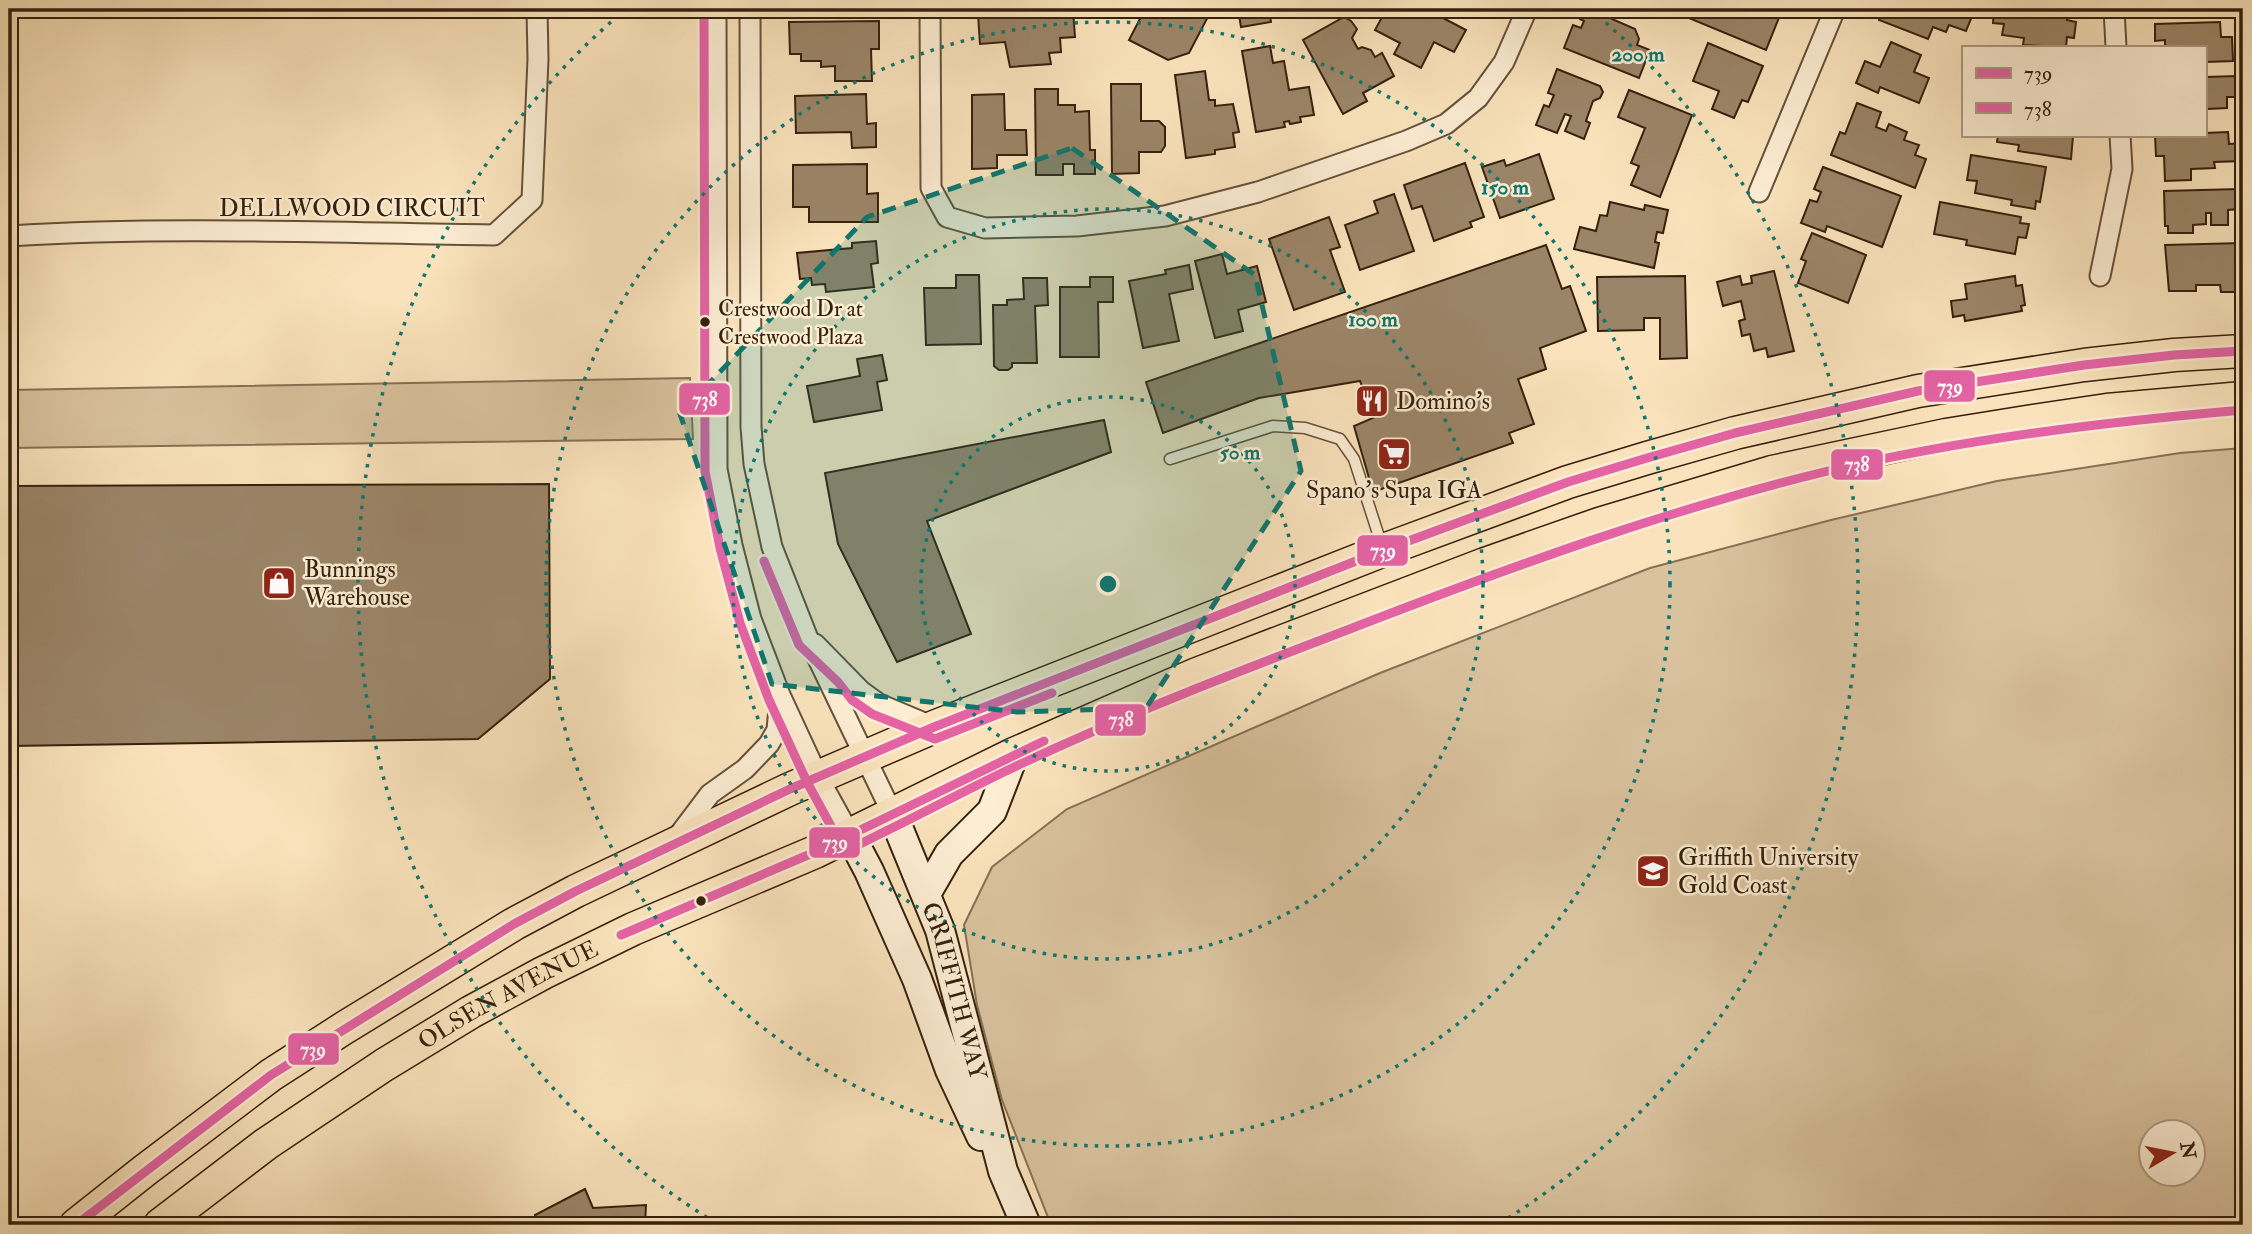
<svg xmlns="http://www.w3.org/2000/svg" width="2252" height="1234" font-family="'IM FELL Double Pica',serif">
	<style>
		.green { fill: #d9c29e; stroke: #877156; stroke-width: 2; fill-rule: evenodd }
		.building { fill: #9b8568; stroke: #35200d; stroke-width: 2 }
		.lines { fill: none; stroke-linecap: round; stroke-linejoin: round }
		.lane-casing { stroke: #665139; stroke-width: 13 }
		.street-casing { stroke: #665139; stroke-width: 23 }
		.secondary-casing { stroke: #35200d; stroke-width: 32 }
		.primary-casing { stroke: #35200d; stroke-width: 35 }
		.lane { stroke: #fcedd3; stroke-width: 10 }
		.street { stroke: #fcedd3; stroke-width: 19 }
		.secondary { stroke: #fcedd3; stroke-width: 28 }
		.primary { stroke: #fae3bc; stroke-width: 32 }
		.bus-1-casing { stroke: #fcedd3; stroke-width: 14 }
		.bus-2-casing { stroke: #fcedd3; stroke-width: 14 }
		.bus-1 { stroke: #e463a4; stroke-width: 9 }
		.bus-2 { stroke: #e463a4; stroke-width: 9 }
		.marked { fill: #0f766e; fill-opacity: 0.2; stroke: #0f766e; stroke-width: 5; stroke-dasharray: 14 9; stroke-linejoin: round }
		.ring { fill: none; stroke: #0f766e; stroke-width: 3.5; stroke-dasharray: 3.5 7 }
		.bus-dot { fill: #35200d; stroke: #fcedd3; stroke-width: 2.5 }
		.labels { text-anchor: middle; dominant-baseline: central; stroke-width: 5; stroke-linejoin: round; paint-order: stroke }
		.bus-label { font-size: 22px; fill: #35200d; stroke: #fcedd3; text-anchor: start }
		.street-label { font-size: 24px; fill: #35200d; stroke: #fcedd3 }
		.poi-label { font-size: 24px; fill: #35200d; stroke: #fcedd3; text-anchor: start }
		.centre { fill: #0f766e; stroke: #fcedd3; stroke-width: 3.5 }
		.ring-label { font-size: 21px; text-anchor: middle; font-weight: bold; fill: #0f766e; stroke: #fcedd3; stroke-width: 5; stroke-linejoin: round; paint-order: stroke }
		.line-badge { stroke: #fcedd3; stroke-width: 2.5 }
		.badge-label { font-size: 19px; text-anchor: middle; font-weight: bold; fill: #fff }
	</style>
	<rect width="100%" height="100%" fill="#fae3bc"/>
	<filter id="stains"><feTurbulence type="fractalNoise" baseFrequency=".00286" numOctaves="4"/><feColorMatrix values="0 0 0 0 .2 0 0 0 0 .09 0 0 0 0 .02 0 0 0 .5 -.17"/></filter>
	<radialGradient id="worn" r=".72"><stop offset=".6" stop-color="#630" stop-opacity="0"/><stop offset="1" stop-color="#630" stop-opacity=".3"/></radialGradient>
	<!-- green -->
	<g class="green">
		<polygon points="690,378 693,439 9,448 9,390"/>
		<path d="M2243 448V1225H1051L1002 1100 977 1005 964 925 992 867 1067 809 1380 673 1650 568 1831 520 1997 481 2180 453ZM2150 1132H2192V1174H2150Z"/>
	</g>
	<!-- building -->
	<g class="building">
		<polygon points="795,9 877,9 877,11 795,12"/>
		<polygon points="1057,9 1073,9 1075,37 1060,38 1061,52 1049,53 1051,64 1010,67 1005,42 980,44 978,15"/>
		<polygon points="1145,9 1212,9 1189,53 1168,60 1129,40"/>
		<polygon points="1238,9 1269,9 1271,22 1241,27"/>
		<polygon points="1382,9 1426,9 1466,30 1454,52 1434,42 1421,68 1394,54 1400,43 1375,30 1381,19 1378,17"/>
		<polygon points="1589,9 1617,9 1612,19 1635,29 1639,39 1637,45 1650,50 1639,78 1564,48 1573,25 1581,28 1584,21 1580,19 1583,11 1587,13"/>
		<polygon points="1688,9 1779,9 1777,14 1780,15 1766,50 1684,16"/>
		<polygon points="1883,9 1975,9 1966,31 1949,25 1946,32 1933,27 1928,39 1879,20"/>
		<polygon points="1994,9 2036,9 2068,13 2067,20 2076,22 2074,38 2067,37 2066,47 2023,45 2024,38 2002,35 2004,24 1993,23"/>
		<polygon points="1344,17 1351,21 1357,29 1352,38 1358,49 1362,47 1371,50 1375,57 1382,53 1394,76 1363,93 1367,101 1343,114 1303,40"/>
		<polygon points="879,21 879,49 871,49 872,81 835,81 835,66 821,67 821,61 801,61 801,54 790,54 789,22"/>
		<polygon points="2220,22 2221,37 2232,37 2233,61 2206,62 2205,47 2171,47 2165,46 2165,40 2155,41 2155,24"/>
		<polygon points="1891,42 1921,55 1914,72 1929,78 1919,103 1880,87 1878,93 1856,83 1865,61 1880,67"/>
		<polygon points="1708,43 1763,66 1748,102 1742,100 1734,118 1712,109 1719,91 1693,81"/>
		<polygon points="1270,46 1273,63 1284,61 1289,90 1309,87 1314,115 1300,117 1301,122 1290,124 1289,121 1284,122 1285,127 1256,132 1242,51"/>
		<polygon points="1557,69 1600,86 1603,92 1600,98 1593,101 1586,121 1590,123 1584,139 1565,131 1571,116 1565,114 1557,133 1536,125 1544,105 1549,107 1554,95 1548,93"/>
		<polygon points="1205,71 1209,100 1215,100 1215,106 1233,104 1239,132 1233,133 1235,147 1215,150 1215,154 1186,158 1175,75"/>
		<polygon points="2238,76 2239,97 2227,97 2227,108 2207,109 2207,114 2205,114 2205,77"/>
		<polygon points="1111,84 1141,84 1141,121 1159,121 1165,127 1165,146 1161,152 1139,152 1139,173 1112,174"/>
		<polygon points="1035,89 1058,89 1058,105 1075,105 1075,112 1089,111 1090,150 1095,150 1095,174 1074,174 1074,164 1063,164 1063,175 1036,175"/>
		<polygon points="1629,90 1692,115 1660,197 1631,185 1639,166 1631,163 1645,128 1618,117"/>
		<polygon points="866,94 867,124 876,123 876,147 852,148 851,132 796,133 795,96"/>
		<polygon points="1004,94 1005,130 1026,130 1027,155 997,155 997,168 972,169 972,95"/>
		<polygon points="1857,103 1881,112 1876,127 1886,131 1889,124 1907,132 1904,140 1919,145 1915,155 1926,159 1915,188 1831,155 1840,132 1845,134"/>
		<polygon points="2228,132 2229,144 2241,143 2242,161 2214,162 2215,168 2191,169 2191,180 2165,181 2164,156 2156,156 2155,135 2205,135 2205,133"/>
		<polygon points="1998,135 2073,136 2071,159 2018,151 2019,145 1997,142"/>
		<polygon points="1539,154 1554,199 1500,218 1482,167 1504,160 1506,166"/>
		<polygon points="1971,155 2046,167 2040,202 2036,201 2035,209 2011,205 2012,200 1975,193 1977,181 1967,180"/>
		<polygon points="1465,163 1484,217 1470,222 1472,227 1434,241 1422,206 1412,209 1404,185"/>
		<polygon points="867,164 867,194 878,193 878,222 809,222 809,207 793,207 793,165"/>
		<polygon points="1823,167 1901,196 1882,247 1827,226 1825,232 1801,223 1810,200 1817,202 1821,192 1814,189"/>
		<polygon points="2239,189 2239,209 2228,210 2228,225 2211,225 2211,213 2206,213 2206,224 2193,225 2193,233 2168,233 2168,226 2165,226 2164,191"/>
		<polygon points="1394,194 1414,251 1360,270 1345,225 1378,213 1374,201"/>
		<polygon points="1610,202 1644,210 1645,205 1668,210 1663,233 1657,232 1655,242 1659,243 1654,268 1574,249 1580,227 1596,231 1600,215 1607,216"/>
		<polygon points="1940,202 2021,217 2020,223 2029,224 2026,238 2018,237 2015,254 1966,245 1967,240 1934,234"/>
		<polygon points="1329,217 1340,247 1330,250 1345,292 1294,310 1269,239"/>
		<polygon points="1812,233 1866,255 1848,303 1798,283 1806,261 1801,259"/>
		<polygon points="876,241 878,263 871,264 874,287 826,292 825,284 812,285 811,278 800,279 797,253 852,248 852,243"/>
		<polygon points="2243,243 2243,292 2221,292 2220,285 2196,285 2196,291 2169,291 2165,245"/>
		<polygon points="1546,245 1562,289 1570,286 1586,331 1540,348 1546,369 1518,379 1534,424 1509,433 1513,443 1373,492 1354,426 1373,418 1360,381 1259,398 1163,433 1146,382"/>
		<polygon points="1222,254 1227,274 1257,266 1266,302 1238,310 1243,331 1215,338 1195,261"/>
		<polygon points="1189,265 1193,289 1169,294 1179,341 1143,348 1129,281 1166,274 1165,270"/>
		<polygon points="1774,271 1794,351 1768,357 1766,348 1754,351 1750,334 1742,336 1739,321 1745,319 1741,301 1723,306 1717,282 1740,276 1742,285 1752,283 1751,276"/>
		<polygon points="956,275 979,275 981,344 926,345 924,288 956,288"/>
		<polygon points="1685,276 1687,358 1660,359 1660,318 1644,318 1644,330 1598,331 1597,277"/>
		<polygon points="2015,276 2016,286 2022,285 2025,305 2021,306 2022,311 1965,321 1964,315 1953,317 1951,301 1967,299 1965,284"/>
		<polygon points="1090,277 1113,277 1113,302 1098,302 1099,357 1060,357 1060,287 1090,287"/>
		<polygon points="1023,278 1047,278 1048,305 1035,306 1037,363 1012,363 1012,367 1008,370 999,370 994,366 993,305 1007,305 1007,300 1024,299"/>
		<polygon points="882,355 887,380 877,382 882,410 814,422 807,386 860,376 857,359"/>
		<polygon points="1104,420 1111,452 927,521 971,634 897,662 838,544 825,473"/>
		<polygon points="549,484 550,679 478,739 9,746 9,486"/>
		<polygon points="585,1189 593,1208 646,1205 645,1225 538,1225 535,1215"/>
	</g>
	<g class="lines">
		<!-- lane casing -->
		<g class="lane-casing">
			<polyline id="lane" points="1170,459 1273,426 1305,428 1340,439 1354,459 1382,546"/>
		</g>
		<!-- street casing -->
		<g class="street-casing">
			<g id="street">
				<polyline points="716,9 717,469 732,545 751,619 780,695 818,777 850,835"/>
				<polyline points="750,9 751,427 754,464 772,547 807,636 893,815"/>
				<polyline points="930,9 931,188 947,217 985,228 1077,226 1165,216 1258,192 1406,141 1446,124 1478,98 1504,62 1527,9"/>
				<polyline points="2114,9 2116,47"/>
				<polyline points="1759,192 1835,9"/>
				<path d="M9 236C170 226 332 233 494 235L532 200 538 59 537 9"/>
				<polyline points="2100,276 2122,169 2120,135"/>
				<polyline points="815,644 861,691 879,704 934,727"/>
				<polyline points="676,839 710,794 745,769 769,744 777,730 780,696"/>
			</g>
		</g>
		<!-- secondary casing -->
		<g class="secondary-casing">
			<g id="secondary">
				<path id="s1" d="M893 815 940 930 1003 1171 1026 1225"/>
				<polyline points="850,835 869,871 917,979 950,1070 981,1136"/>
				<polyline points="926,894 949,854 992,811 1014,754"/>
			</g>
		</g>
		<!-- primary casing -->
		<g class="primary-casing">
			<g id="primary">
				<polyline points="76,1225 144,1171 271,1075 344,1028 514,924 576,891 790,789 934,727 1384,550 1568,482 1647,458 1735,433 1918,391 2084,365 2174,355 2243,351"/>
				<path id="s2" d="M160 1225 266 1144 384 1065 471 1012 543 973 633 929 815 852 1014 754 1197 674 1485 564 1599 524 1772 472 1946 435 2033 421 2107 410 2243 398"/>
			</g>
		</g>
		<!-- lane -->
		<use href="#lane" class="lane"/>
		<!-- street -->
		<use href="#street" class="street"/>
		<!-- secondary -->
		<use href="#secondary" class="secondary"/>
		<!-- primary -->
		<use href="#primary" class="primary"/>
		<!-- bus-1 casing -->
		<g class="bus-1-casing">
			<g id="bus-1">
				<polyline points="621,935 815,852 1044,741"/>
				<polyline points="76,1225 271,1075 514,924 576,891 790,789 934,727 1384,550 1568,482 1647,458 1735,433 1918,391 2084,365 2174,355 2243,351"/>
			</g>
		</g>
		<!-- bus-2 casing -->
		<g class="bus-2-casing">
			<g id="bus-2">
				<path d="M704 9 705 471 720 548 740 623 769 700 807 782 839 841 847 847H854L876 836C926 812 975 785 1025 762 1141 708 1261 663 1381 617 1527 561 1675 508 1828 471 1964 439 2104 422 2243 410"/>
				<polyline points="764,561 799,645 838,682 852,700 872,714 935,739 1052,693"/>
			</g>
		</g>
		<!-- bus-1 -->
		<use href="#bus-1" class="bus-1"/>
		<!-- bus-2 -->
		<use href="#bus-2" class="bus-2"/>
	</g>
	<!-- marked area -->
	<path class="marked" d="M1072 148 1255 275 1301 471 1146 708 1017 712 772 684 680 414 867 217Z"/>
	<!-- distance rings -->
	<g class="ring">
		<circle cx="1108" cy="584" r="187"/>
		<circle cx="1108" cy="584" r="375"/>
		<circle cx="1108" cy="584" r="562"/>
		<path d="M716 1223A750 750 0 0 1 626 9M1590 9A750 750 0 0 1 1500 1223"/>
	</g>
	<!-- icons -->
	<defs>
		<g id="restaurant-square" transform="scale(1.75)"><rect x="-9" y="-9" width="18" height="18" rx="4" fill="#8f2418" stroke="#fcedd3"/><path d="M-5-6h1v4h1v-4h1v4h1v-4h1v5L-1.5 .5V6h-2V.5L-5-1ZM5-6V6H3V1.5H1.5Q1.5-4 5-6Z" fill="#fff"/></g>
		<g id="supermarket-square" transform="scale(1.75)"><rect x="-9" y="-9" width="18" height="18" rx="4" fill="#8f2418" stroke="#fcedd3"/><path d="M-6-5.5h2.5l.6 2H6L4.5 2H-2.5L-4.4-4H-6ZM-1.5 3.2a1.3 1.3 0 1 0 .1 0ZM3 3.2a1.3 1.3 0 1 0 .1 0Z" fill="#fff"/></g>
		<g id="shop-square" transform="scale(1.75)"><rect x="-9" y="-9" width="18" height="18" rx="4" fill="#8f2418" stroke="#fcedd3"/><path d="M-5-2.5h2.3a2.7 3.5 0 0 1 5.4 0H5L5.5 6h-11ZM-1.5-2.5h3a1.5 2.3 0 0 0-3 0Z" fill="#fff"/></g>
		<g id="university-square" transform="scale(1.75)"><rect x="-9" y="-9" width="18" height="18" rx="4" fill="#8f2418" stroke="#fcedd3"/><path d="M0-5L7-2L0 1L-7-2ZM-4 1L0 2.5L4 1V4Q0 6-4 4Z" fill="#fff"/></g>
	</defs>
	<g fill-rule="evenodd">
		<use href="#restaurant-square" x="1372" y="401"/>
		<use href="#supermarket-square" x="1394" y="454"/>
		<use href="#shop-square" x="279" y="583"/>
		<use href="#university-square" x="1653" y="871"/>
	</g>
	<!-- markers -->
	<g class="bus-dot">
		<circle cx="705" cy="322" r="6"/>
		<circle cx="701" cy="901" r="6"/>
	</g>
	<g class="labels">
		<!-- bus labels -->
		<g class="bus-label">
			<text x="718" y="309">Crestwood Dr at<tspan x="718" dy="28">Crestwood Plaza</tspan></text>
		</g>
		<!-- street labels -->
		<g class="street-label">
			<text x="352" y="208">DELLWOOD CIRCUIT</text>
			<text stroke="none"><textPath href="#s1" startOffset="187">GRIFFITH WAY</textPath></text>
			<text stroke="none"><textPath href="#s2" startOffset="418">OLSEN AVENUE</textPath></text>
		</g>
		<!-- poi labels -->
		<g class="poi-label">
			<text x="1396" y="401">Domino's</text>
			<text x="1394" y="490" text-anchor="middle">Spano's Supa IGA</text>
			<text x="304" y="569">Bunnings<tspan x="304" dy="28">Warehouse</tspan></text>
			<text x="1678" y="857">Griffith University<tspan x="1678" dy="28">Gold Coast</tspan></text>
		</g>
	</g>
	<circle cx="1108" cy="584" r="10" class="centre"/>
	<g class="ring-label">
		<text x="1638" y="61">200 m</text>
		<text x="1505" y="194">150 m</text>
		<text x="1373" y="326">100 m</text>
		<text x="1240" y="459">50 m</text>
	</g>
	<g class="line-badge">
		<rect x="1923" y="369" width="53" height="34" rx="7" fill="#e463a4"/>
		<rect x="678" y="382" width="53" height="34" rx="7" fill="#e463a4"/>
		<rect x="1830" y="448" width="54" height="33" rx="7" fill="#e463a4"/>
		<rect x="1356" y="534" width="53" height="33" rx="7" fill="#e463a4"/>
		<rect x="1094" y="703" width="53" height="34" rx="7" fill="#e463a4"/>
		<rect x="808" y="826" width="53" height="33" rx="7" fill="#e463a4"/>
		<rect x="287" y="1032" width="53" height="34" rx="7" fill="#e463a4"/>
	</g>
	<g class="badge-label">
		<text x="1950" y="393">739</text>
		<text x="705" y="406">738</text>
		<text x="1857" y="471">738</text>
		<text x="1383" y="557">739</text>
		<text x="1121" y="726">738</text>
		<text x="835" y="849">739</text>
		<text x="313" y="1056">739</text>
	</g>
	<!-- margin -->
	<rect width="2252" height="1234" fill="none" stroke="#fae3bc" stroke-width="35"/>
	<rect x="10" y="10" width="2231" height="1213" fill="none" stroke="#35200d" stroke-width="3.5"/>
	<rect x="18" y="18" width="2217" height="1199" fill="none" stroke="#35200d" stroke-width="2"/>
	<!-- legend -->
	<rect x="1962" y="46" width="245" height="91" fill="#fcedd3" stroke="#ac9b84" stroke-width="2"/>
	<rect x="1976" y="68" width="35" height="10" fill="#e463a4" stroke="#ac9b84" stroke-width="2"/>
	<text x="2024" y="80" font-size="21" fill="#35200d">739</text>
	<rect x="1976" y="103" width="35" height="10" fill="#e463a4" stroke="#ac9b84" stroke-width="2"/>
	<text x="2024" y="116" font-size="21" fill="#35200d">738</text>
	<!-- north arrow -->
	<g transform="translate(2172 1153) rotate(80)"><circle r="33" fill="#fcedd3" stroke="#ac9b84" stroke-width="2"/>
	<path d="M0-5L12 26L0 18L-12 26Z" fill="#8f2418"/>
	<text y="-10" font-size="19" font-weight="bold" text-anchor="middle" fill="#35200d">N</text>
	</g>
	<rect width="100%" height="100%" filter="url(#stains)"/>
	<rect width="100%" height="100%" fill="url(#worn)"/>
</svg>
